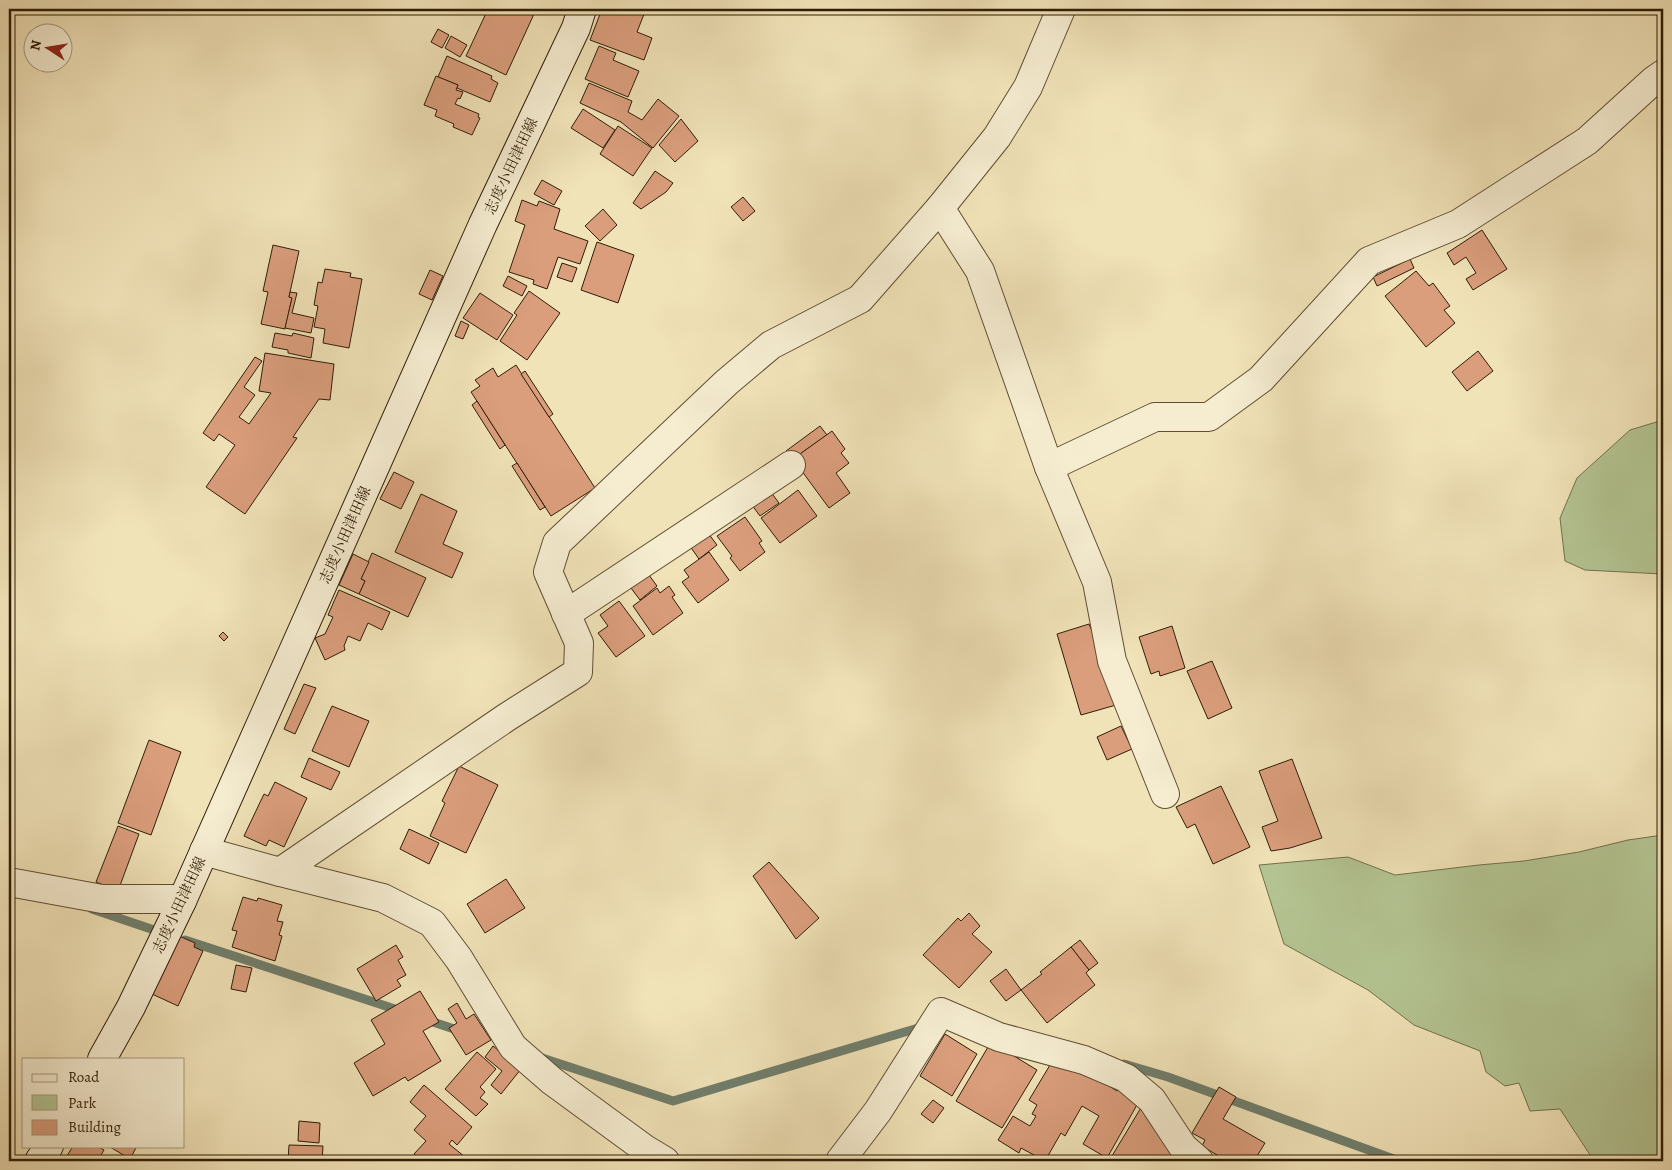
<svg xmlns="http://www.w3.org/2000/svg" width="1672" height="1170" font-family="Alegreya,'Noto Serif JP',serif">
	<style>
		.green { fill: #b4c593; stroke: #72714d }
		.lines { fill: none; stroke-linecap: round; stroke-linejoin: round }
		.stream { stroke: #707e6c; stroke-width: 9 }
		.building { fill: #db9e7d; stroke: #2f1d07 }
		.minor-casing { stroke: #604e33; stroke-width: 30 }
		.secondary-casing { stroke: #2f1d07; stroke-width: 30 }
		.minor { stroke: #f6edd1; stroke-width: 28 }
		.secondary { stroke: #f6edd1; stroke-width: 28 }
		.labels { text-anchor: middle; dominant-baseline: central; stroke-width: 4.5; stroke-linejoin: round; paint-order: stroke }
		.street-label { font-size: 15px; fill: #2f1d07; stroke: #f6edd1 }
	</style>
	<rect width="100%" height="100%" fill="#f1e3b8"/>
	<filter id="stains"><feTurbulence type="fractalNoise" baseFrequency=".004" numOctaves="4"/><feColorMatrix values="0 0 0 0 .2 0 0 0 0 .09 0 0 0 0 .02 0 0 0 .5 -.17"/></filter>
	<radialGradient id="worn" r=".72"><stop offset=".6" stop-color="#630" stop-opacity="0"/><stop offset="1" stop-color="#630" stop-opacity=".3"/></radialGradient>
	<!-- green -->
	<g class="green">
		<polygon points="1663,420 1663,574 1585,570 1565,561 1560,518 1577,478 1630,430"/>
		<polygon points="1663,835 1663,1161 1594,1161 1560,1109 1530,1111 1519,1083 1505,1086 1486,1072 1480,1051 1414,1025 1368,990 1284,944 1259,865 1348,857 1395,875 1479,865 1524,861 1579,852 1628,840"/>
	</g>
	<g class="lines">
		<!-- stream -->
		<g class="stream">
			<polyline points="92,909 163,933"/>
			<polyline points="185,940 401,1011"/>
			<polyline points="427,1020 460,1031"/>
			<polyline points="539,1057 673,1101 925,1026"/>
			<polyline points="1124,1064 1168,1077 1399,1161"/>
		</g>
	</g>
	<!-- building -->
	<g class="building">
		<polygon points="488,9 522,9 534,14 506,75 466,56"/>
		<polygon points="602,9 646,9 637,32 652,38 644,60 590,40"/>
		<polygon points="1128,9 1148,9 1145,14 1140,12 1139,14"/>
		<polygon points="438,29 449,35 442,48 431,42"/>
		<polygon points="451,36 467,45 460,57 445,48"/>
		<polygon points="599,46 616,53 613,60 639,71 628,97 585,79"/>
		<polygon points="447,56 492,76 491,79 498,83 490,102 457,88 458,85 438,77"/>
		<polygon points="436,76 458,85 456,90 463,92 460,99 458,98 455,104 479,114 478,117 480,118 472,135 453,127 454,124 435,116 437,110 424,105"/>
		<polygon points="589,83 632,101 628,112 642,120 658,99 679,116 653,148 621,122 580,103"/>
		<polygon points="583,109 615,130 603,148 571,128"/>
		<polygon points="681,119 698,141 675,162 659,145"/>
		<polygon points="618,126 652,148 633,176 600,154"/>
		<polygon points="655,171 673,183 666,192 641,209 633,203"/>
		<polygon points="542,180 562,191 554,205 534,194"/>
		<polygon points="743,197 755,211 743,221 731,207"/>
		<polygon points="522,200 537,206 539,201 560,209 554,229 588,241 580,264 558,257 547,289 533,284 534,280 509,272 525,225 515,221"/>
		<polygon points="603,209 617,225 600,241 585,226"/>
		<polygon points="1482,230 1507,269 1473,290 1466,279 1476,273 1466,257 1454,265 1447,253"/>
		<polygon points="597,242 634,255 618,303 581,290"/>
		<polygon points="273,245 299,251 289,297 292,298 285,329 261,324 268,292 263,291"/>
		<polygon points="1410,259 1414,268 1377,286 1373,277"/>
		<polygon points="562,263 577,268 572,282 557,277"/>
		<polygon points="325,269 351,273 350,277 362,279 349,348 323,343 325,329 314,327 318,306 314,305 318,282 322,283"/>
		<polygon points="430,270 443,276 432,300 419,294"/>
		<polygon points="1416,271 1429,286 1433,283 1450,306 1444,310 1455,323 1426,347 1385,296"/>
		<polygon points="508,276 527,286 522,296 503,286"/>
		<polygon points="529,291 560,313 527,360 500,341 517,315 514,313"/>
		<polygon points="290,292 297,293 292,313 314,318 311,333 285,328 292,298 289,297"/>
		<polygon points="480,293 513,315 497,340 463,318"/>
		<polygon points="461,321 469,325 463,339 455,336"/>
		<polygon points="275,333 292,336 293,333 314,338 311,358 288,353 288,350 272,347"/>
		<polygon points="1478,351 1493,371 1467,391 1452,372"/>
		<polygon points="265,353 334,364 330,400 319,399 293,437 297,438 245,514 206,487 235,445 219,434 214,441 203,433 255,357 262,361 244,387 255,395 239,417 249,424 271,393 259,391"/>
		<polygon points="516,365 595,488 551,516 471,392 480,386 475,380 493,368 498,377"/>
		<polygon points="525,371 553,414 549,417 521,374"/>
		<polygon points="477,401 505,445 500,449 472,405"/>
		<polygon points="820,426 827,435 793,459 786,451"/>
		<polygon points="832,431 845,449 841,453 849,463 836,473 850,493 829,508 793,459"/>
		<polygon points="517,463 545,507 540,510 512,466"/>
		<polygon points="394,472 414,482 401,509 380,499"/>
		<polygon points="767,487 779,503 760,516 749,501"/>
		<polygon points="798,490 817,516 780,543 761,518"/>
		<polygon points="421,494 457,511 443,544 463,553 452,578 395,552"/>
		<polygon points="745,517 762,541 759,543 765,552 740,571 730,558 732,556 717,536"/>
		<polygon points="705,529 717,545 699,559 687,542"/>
		<polygon points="709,552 729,580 698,603 682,582 689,577 684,570"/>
		<polygon points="372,553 426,578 408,617 359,594 365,581 361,579"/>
		<polygon points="353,554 369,562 361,579 365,581 359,594 339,585"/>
		<polygon points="646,571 657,586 640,600 628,584"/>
		<polygon points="669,586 675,595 672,597 683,613 653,635 633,606 657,588 660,593"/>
		<polygon points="339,590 390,612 382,630 368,623 360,641 348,636 344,646 345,650 325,660 315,638 325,634 333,617 328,615"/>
		<polygon points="619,601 645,636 616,657 598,633 608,626 600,615"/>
		<polygon points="1089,624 1091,629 1096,628 1116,705 1081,715 1057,634"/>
		<polygon points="1172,626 1185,668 1160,676 1159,671 1151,674 1139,637"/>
		<polygon points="223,632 228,637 224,641 219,636"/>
		<polygon points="1212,661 1232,708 1208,719 1187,671"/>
		<polygon points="304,684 316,688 295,734 284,729"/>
		<polygon points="332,706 369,721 349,767 312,751"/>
		<polygon points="1121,726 1132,749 1107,760 1097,737"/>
		<polygon points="149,740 181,752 151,835 118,823"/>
		<polygon points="309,758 340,772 331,790 301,777"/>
		<polygon points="1292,759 1322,838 1290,848 1271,851 1262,827 1278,821 1259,771"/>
		<polygon points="459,766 498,785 466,853 430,836 445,803 442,801"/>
		<polygon points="275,782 307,798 284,847 269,840 266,846 244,836 264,794 268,796"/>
		<polygon points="1221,786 1250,847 1213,864 1195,824 1187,828 1176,807"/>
		<polygon points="118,826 139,834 118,891 96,882"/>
		<polygon points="409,829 439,843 429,864 400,849"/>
		<polygon points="769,862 819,918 796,939 753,876"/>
		<polygon points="506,879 525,908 485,933 467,904"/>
		<polygon points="243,897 257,901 258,898 282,905 277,921 283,922 279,935 282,936 275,961 232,947 237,931 232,930"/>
		<polygon points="969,913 980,926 972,934 992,952 959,988 923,955 958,918 961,921"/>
		<polygon points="179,936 195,943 194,947 203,951 178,1006 152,994"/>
		<polygon points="1080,940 1098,963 1089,970 1071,947"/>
		<polygon points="396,945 403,957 398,960 406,975 397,980 401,986 376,1001 357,969"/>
		<polygon points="1071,947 1089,970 1086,973 1095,985 1047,1023 1021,990 1042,974 1040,972"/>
		<polygon points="236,965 252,968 246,992 231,989"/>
		<polygon points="1006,969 1021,990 1006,1001 990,981"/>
		<polygon points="420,991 439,1022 423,1031 441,1061 408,1081 405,1077 373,1096 354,1063 385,1044 371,1020"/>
		<polygon points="457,1003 466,1019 474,1014 491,1040 466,1055 449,1028 457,1023 448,1009"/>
		<polygon points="945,1034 977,1054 952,1096 920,1076"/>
		<polygon points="991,1042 1037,1070 1002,1128 956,1101"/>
		<polygon points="493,1046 521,1069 501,1094 491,1085 502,1071 485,1057"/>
		<polygon points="477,1052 496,1069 480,1087 485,1092 480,1098 488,1104 476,1116 445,1089"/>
		<polygon points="1053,1060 1073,1063 1117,1091 1122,1083 1142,1096 1107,1158 1083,1144 1099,1116 1082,1106 1065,1136 1061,1133 1045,1161 1021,1148 1019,1153 998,1140 1013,1116 1030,1126 1036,1116 1032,1114 1037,1105 1029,1100"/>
		<polygon points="424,1085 472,1127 457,1145 452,1140 449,1144 465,1157 461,1161 422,1161 414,1154 426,1141 414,1130 426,1116 410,1102"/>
		<polygon points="1219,1087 1236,1097 1223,1119 1265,1143 1254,1161 1227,1161 1202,1146 1205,1140 1192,1133"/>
		<polygon points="933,1100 944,1108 933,1123 921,1114"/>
		<polygon points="1145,1101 1189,1161 1109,1161"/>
		<polygon points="299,1121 320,1123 319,1143 298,1141"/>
		<polygon points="289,1145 323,1146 322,1161 288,1161"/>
		<polygon points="73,1146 97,1146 104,1150 98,1160 100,1161 64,1161"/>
		<polygon points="111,1146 137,1146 130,1159 110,1147"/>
	</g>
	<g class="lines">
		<!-- minor casing -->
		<g class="minor-casing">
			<g id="minor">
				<polyline points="940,208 980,271 1049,467 1097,582 1112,661 1165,794"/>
				<polyline points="1049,467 1155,417 1209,417 1261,379 1369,261 1458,224 1587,141 1653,81 1663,74"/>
				<polyline points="566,614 791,465"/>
				<polyline points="204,851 280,872 383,898 432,923 459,959 513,1047 552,1081 645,1149 665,1161"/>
				<polyline points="280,872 507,717 578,672 579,643 548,572 557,543 727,382 771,345 860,299 940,208 997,137 1028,87 1061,9"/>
				<polyline points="9,882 102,899 172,899 182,901"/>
				<polyline points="840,1161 878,1111 941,1012 999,1037 1084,1060 1126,1078 1152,1100 1183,1147 1199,1161"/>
			</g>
		</g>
		<!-- secondary casing -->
		<g class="secondary-casing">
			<g id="secondary">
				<polyline points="102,1059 131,1007 182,901 483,224 576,28 582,9"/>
				<polyline points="39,1161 49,1146"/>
			</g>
		</g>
		<!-- minor -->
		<use href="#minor" class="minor"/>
		<!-- secondary -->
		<use href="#secondary" class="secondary"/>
	</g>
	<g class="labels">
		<!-- street labels -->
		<g class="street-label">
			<text transform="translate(511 166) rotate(-65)">志度小田津田線</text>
			<text transform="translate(345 535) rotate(-66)">志度小田津田線</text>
			<text transform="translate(179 905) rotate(-65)">志度小田津田線</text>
		</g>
	</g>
	<!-- margin -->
	<rect width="1672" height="1170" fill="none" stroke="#f1e3b8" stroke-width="30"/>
	<rect x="10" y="10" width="1652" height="1150" fill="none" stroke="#2f1d07" stroke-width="2.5"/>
	<rect x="15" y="15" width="1642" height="1140" fill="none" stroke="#2f1d07"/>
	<!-- legend -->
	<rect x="22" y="1058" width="162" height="90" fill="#f6edd1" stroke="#a69a80"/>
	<rect x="32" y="1074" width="25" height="8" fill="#f6edd1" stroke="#a69a80"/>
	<text x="68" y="1082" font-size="15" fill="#2f1d07">Road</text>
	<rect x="32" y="1095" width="25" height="15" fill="#b4c593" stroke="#a69a80"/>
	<text x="68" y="1108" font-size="15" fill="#2f1d07">Park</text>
	<rect x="32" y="1120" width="25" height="15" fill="#db9e7d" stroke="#a69a80"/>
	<text x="68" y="1132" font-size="15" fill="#2f1d07">Building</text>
	<!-- north arrow -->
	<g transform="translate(48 48) rotate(282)"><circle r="24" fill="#f6edd1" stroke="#a69a80"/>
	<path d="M0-4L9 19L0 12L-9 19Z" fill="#8f2418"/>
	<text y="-8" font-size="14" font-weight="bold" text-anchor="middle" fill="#2f1d07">N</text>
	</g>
	<rect width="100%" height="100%" filter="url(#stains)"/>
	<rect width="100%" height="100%" fill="url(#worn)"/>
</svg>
